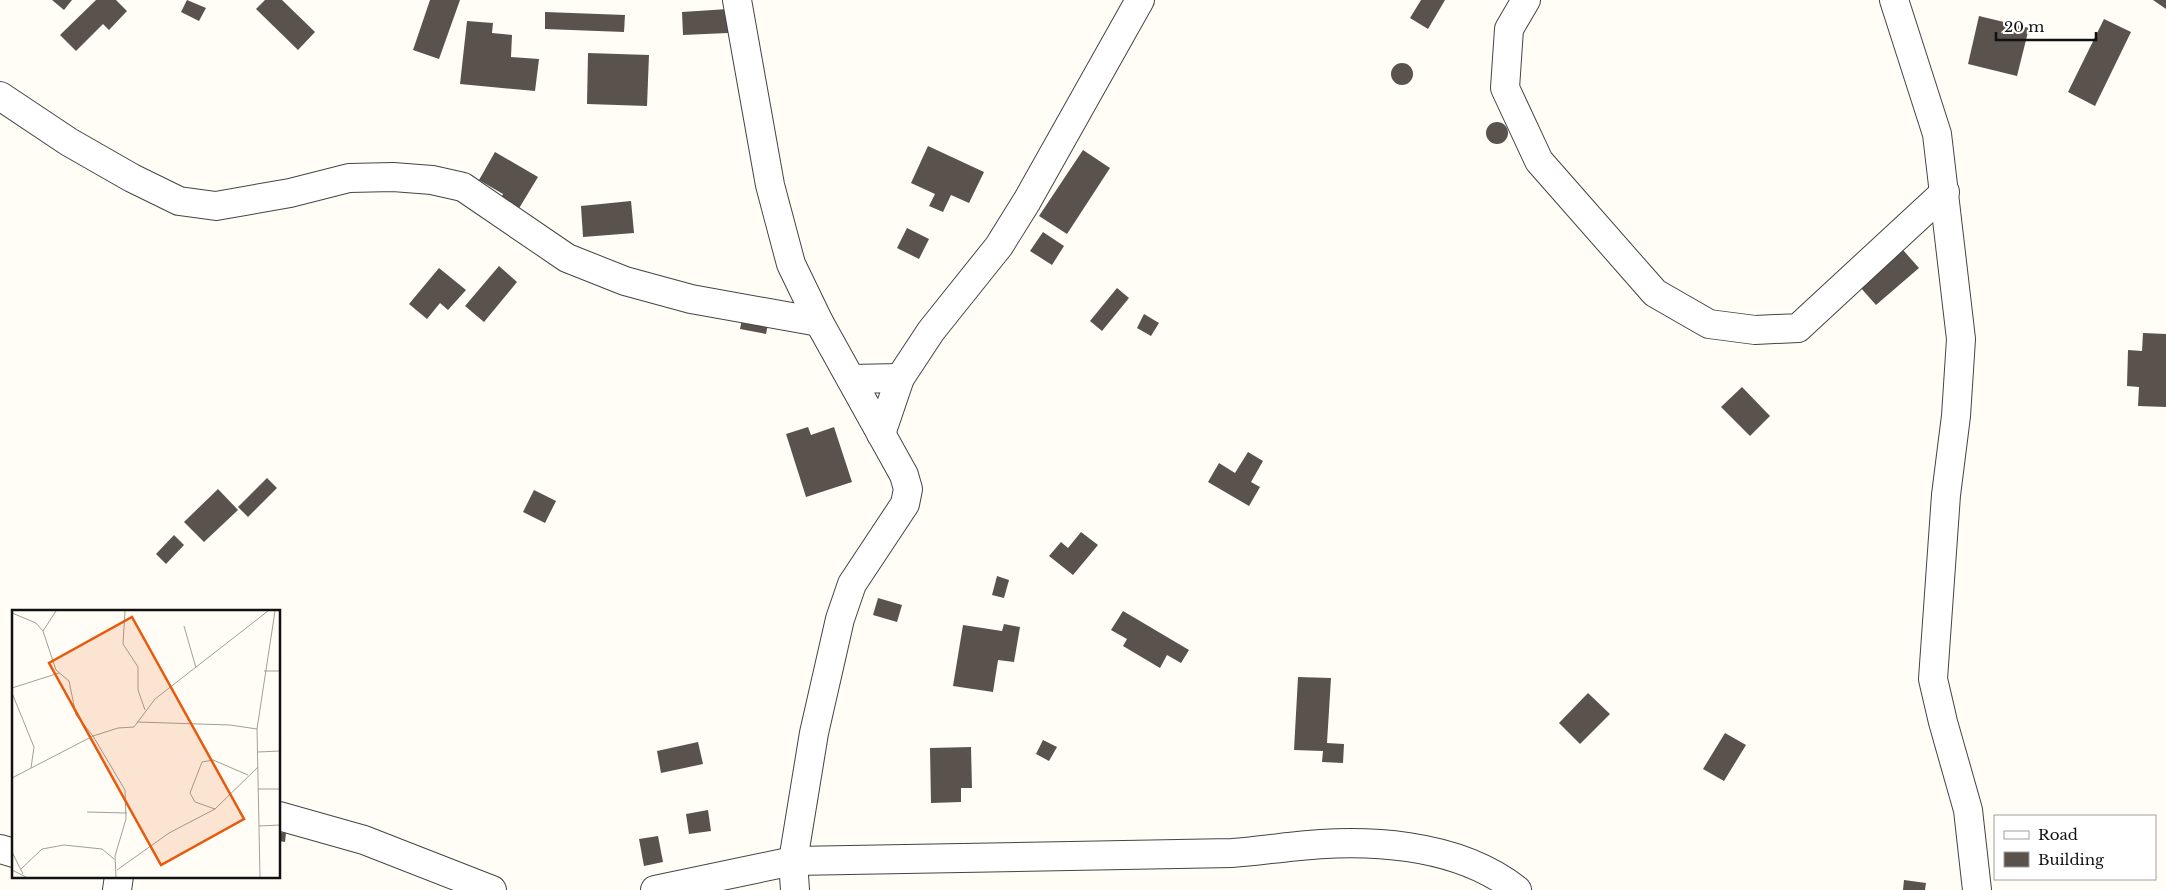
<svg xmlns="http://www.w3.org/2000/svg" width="2166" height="890" font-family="'Libre Baskerville',serif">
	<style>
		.building { fill: #5a524d }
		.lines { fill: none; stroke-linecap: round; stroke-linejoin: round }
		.minor-casing { stroke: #444; stroke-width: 30 }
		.minor { stroke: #fff; stroke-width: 28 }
		.inset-road { fill: none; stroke: #a09f9a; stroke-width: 1 }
		.view { fill: #e8590c; fill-opacity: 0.15; stroke: #e8590c; stroke-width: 2.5 }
		.inset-edge { fill: none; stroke: #111; stroke-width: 2.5 }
	</style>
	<rect width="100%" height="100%" fill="#fffdf5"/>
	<!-- building -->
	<g class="building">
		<polygon points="52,0 72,0 64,10"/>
		<polygon points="96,0 116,0 127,11 109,30 103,24 76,51 60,35"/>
		<polygon points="187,0 206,8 199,21 181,12"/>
		<polygon points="265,0 282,0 315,32 298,50 256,9"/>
		<polygon points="430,0 460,0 439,59 413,50"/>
		<polygon points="1421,0 1445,0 1428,29 1410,18"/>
		<polygon points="2153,0 2166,0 2166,9"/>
		<polygon points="728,9 728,33 683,35 682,12"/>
		<polygon points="545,12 625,15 624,32 545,29"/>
		<polygon points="1979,16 2029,28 2017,76 1968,64"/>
		<polygon points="2104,19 2131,32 2095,106 2068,92"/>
		<polygon points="467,21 493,23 492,33 512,35 511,57 539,59 535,91 460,84"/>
		<polygon points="588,53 649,55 647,106 587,104"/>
		<circle cx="1402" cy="74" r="11"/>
		<circle cx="1497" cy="133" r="11"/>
		<polygon points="928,146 984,172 969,203 951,195 943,212 929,206 935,194 911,183"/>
		<polygon points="1083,150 1110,168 1067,234 1039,216"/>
		<polygon points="495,152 538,177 518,210 500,200 503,194 479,180"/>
		<polygon points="631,201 634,233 583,237 581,206"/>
		<polygon points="907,228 929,239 919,259 897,248"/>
		<polygon points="1043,232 1064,246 1052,265 1030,251"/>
		<polygon points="1903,250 1919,268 1876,305 1860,287"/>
		<polygon points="499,266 517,282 484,322 465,306"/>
		<polygon points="439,268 466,290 448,310 440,303 427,319 409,304"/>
		<polygon points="1117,288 1129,298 1102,331 1090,321"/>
		<polygon points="743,314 769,319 766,334 740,329"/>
		<polygon points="1144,314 1159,323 1151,336 1137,328"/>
		<polygon points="2143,333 2166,334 2166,407 2138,406 2139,387 2127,386 2128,350 2142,351"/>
		<polygon points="1742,387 1770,416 1750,436 1721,407"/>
		<polygon points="808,427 811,435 834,427 852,482 806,497 786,434"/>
		<polygon points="1248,452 1263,461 1251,482 1260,487 1249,506 1208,482 1219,463 1235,473"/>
		<polygon points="267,478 277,488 248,517 238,507"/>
		<polygon points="218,489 238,510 204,542 184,522"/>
		<polygon points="534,490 556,501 545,523 523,512"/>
		<polygon points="1081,532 1098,545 1073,575 1049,556 1061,542 1068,548"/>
		<polygon points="174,535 184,545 166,564 156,554"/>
		<polygon points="997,576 1009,580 1004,598 992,595"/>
		<polygon points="878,598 902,605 897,622 873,615"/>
		<polygon points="1123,611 1189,650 1181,663 1167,655 1160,668 1123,646 1127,639 1111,630"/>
		<polygon points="1004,624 1020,627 1014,662 998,660 993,692 953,686 963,625 1002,631"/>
		<polygon points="1298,677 1331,678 1327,743 1344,744 1343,763 1322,762 1323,751 1294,750"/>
		<polygon points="1588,693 1610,714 1580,744 1559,723"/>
		<polygon points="1725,733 1746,745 1724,781 1703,769"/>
		<polygon points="1043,740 1057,747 1049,761 1036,754"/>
		<polygon points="698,742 703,764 661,773 657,751"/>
		<polygon points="971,747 972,788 961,788 961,802 931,803 930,748"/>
		<polygon points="708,810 711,831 689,834 686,814"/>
		<polygon points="279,832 286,833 285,842 279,841"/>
		<polygon points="658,836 663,862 644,866 639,839"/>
		<polygon points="1904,880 1926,883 1925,890 1903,890"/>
	</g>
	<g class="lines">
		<!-- minor casing -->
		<g class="minor-casing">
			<g id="minor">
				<polyline points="737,0 770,185 791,264 819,322 904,475 908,489 905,504 852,584 840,619 814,733 793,861 795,890"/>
				<polyline points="1526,0 1509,29 1505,88 1539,161 1655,293 1709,324 1755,330 1798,328 1945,192"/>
				<polyline points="1894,0 1937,134 1961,339 1956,416 1946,495 1933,679 1943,722 1968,810 1977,890"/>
				<polyline points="0,96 69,142 132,178 179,201 216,206 290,193 349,178 393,177 432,180 463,187 567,258 625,281 691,299 819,322"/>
				<polyline points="851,379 900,378"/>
				<polyline points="881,434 900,378 931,331 999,246 1027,201 1140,0"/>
				<polyline points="279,816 364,840 492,890"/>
				<polyline points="0,849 14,853"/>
				<polyline points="117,890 119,876"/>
				<path d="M655 890 793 861 1232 853C1251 852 1270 849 1289 847 1364 838 1456 842 1517 890"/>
			</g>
		</g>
		<!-- minor -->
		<use href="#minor" class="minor"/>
	</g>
	<!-- overview -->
	<g transform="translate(12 610)">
		<rect width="268" height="268" fill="#fffdf5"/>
		<path class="inset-road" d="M113 1 111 34 126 57V80L133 100M0 3 24 13 31 21 44 60 57 71 64 105 81 126 113 180 114 209 103 246 104 267M172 16 184 58M31 21 44 1M252 61H268M0 78 47 63M0 83 22 137 19 158M125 112 218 115 245 119M246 142 268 141M0 168 81 126 106 118 122 117 143 89 256 1M246 179H268M203 199 183 192 178 183 190 152 201 150 236 165M75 202 115 203M247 216 268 215M0 242 11 264M9 259 30 239 52 235 90 239 102 249M0 260 14 267M105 260 157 223 203 199 246 157M248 267 245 119 263 1"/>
		<path class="view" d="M120 7 232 209 149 255 37 53Z"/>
		<rect width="268" height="268" class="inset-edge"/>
	</g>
	<!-- legend -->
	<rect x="1994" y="815" width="162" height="65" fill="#ffffff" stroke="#a0a0a0"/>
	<rect x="2004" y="831" width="25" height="8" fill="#ffffff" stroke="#a0a0a0"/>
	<text x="2038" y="840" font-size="15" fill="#111111">Road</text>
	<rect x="2004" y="852" width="25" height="15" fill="#5a524d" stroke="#a0a0a0"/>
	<text x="2038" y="865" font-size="15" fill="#111111">Building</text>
	<!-- scale -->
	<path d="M1996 32v8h100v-8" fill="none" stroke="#111111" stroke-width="2.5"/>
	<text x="2004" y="32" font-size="15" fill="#111111" stroke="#ffffff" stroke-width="4" paint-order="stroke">20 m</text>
</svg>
